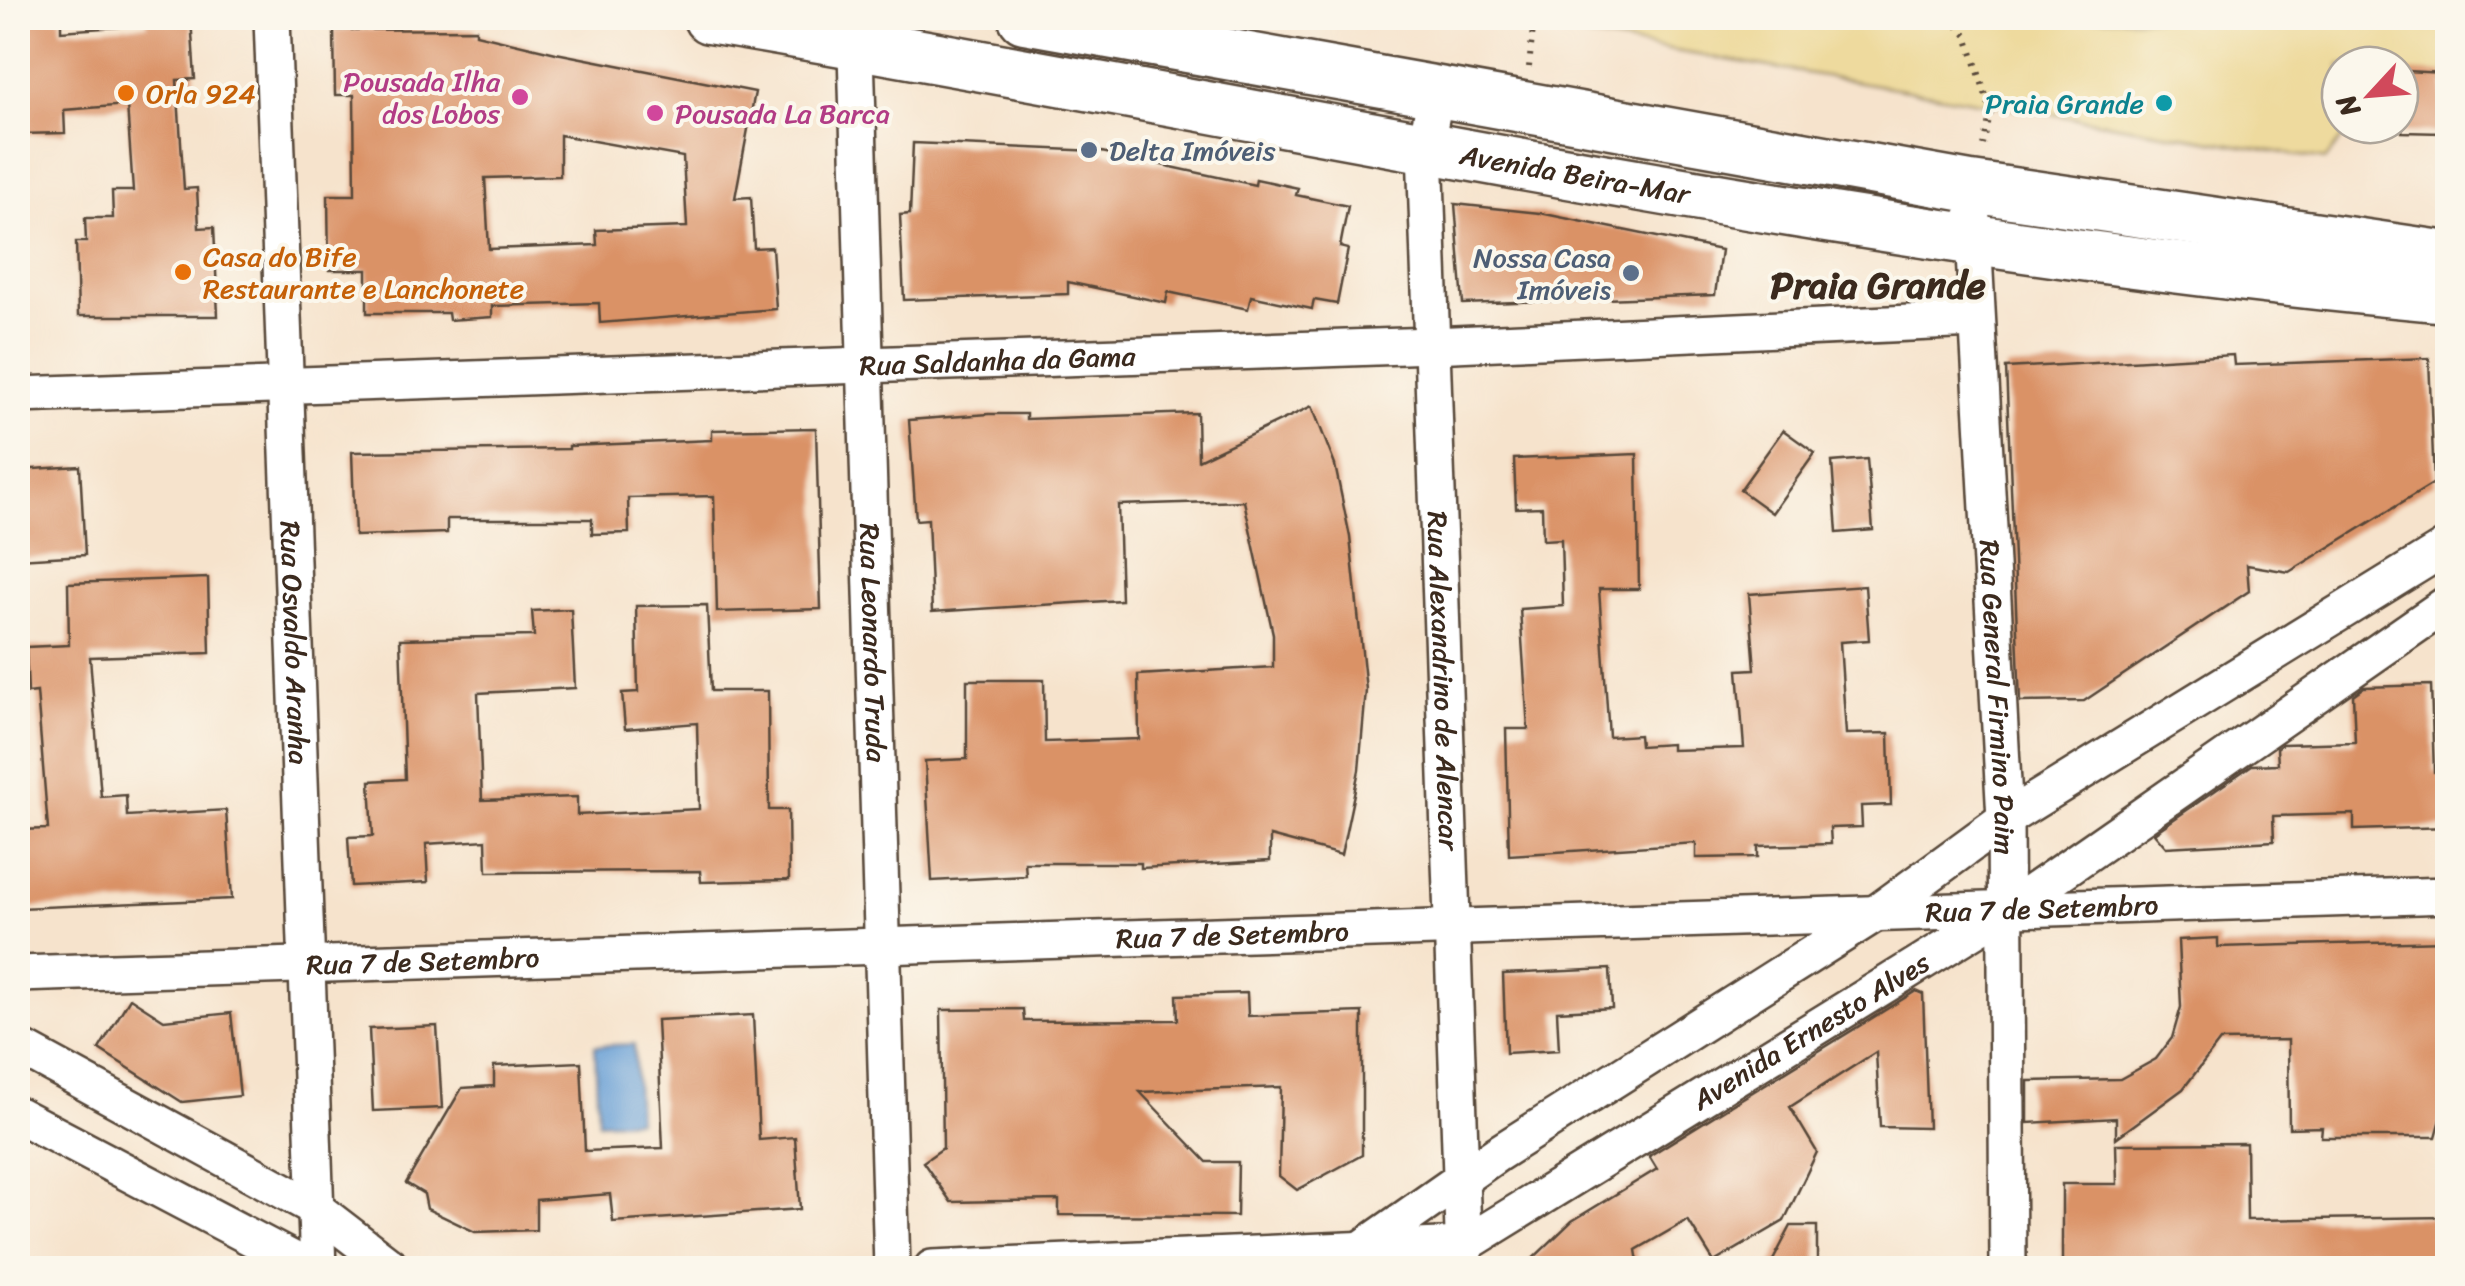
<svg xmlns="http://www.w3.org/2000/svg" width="2465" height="1286" font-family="Sriracha,sans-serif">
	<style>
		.sand { fill: #eeda9e; stroke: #94825e; stroke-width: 2.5 }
		.water { fill: #679fd5; stroke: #51647a; stroke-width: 2.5 }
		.building { fill: #da9266; fill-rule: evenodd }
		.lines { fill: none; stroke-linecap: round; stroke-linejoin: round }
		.street-casing { stroke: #574638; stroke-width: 40 }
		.secondary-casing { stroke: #574638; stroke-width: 55 }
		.path { stroke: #574638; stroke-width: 6; stroke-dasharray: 2.5 8; stroke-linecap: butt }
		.street { stroke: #fff; stroke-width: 35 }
		.secondary { stroke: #fff; stroke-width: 50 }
		.food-dot { fill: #e8710a; stroke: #fbf7ec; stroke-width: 4 }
		.hotel-dot { fill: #d1479c; stroke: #fbf7ec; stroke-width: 4 }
		.culture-dot { fill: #0f9aa8; stroke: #fbf7ec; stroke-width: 4 }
		.service-dot { fill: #5c6f8a; stroke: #fbf7ec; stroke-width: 4 }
		.labels { text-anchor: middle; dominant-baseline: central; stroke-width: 8; stroke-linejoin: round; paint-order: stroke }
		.hotel-label { font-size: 28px; fill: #b23c85; stroke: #fbf7ec; text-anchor: end }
		.food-label { font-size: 28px; fill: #c56008; stroke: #fbf7ec; text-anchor: start }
		.culture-label { font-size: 28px; fill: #0d838f; stroke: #fbf7ec; text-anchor: end }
		.service-label { font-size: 28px; fill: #4e5e75; stroke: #fbf7ec; text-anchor: start }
		.street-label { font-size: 28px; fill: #3b2a1e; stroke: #fbf7ec }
		.district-label { font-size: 38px; font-weight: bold; fill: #3b2a1e; stroke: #fbf7ec }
	</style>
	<rect width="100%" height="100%" fill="#fbf7ec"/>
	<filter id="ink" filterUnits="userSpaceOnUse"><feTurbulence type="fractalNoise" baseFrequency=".01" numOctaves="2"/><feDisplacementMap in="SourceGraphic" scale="20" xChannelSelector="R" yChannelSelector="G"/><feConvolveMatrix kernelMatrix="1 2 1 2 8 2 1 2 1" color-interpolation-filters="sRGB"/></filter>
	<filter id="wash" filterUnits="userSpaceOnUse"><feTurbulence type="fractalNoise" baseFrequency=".0048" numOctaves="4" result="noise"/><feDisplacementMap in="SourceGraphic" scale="40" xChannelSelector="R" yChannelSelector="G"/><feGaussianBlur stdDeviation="2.25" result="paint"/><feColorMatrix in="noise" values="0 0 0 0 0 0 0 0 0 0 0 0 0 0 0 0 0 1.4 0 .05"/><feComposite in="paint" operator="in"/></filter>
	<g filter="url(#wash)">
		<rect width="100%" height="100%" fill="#f6e3cc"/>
		<!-- sand -->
		<polygon class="sand" points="1478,18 2447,18 2447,82 2400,79 2400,65 2340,65 2340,125 2353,125 2325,160"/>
		<!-- water -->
		<polygon class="water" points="634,1044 638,1120 598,1122 595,1046"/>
		<g id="blocks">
			<!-- building -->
			<g class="building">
				<polygon points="18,18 61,18 61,31 147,25 147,18 191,18 195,79 177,80 184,189 197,188 199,228 214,227 218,316 78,316 76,242 86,242 85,218 113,218 112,191 133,191 127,105 64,110 65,133 18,134"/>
				<path d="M476 29V34L556 53 755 92 735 198 751 197 754 248 772 247 776 309 600 323 599 303 492 306V317L449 320 448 313H367V270H329L328 195H355L354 95H335L334 30ZM560 135 683 157 687 227 596 230 597 245 489 249 485 178 560 176Z"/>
				<polygon points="2405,71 2444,73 2442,133 2402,132"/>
				<polygon points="913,143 1097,151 1255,185 1256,179 1298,188 1296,195 1348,206 1340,247 1348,249 1337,304 1314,300 1312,309 1251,296 1248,309 1168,292 1166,303 1068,282 1068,294 904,300 900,215 910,214"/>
				<polygon points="1455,204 1540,213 1721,250 1715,295 1463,304"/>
				<polygon points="2233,355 2234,365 2429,358 2434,483 2289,572 2247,565 2249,591 2084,701 2020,702 2006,368"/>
				<polygon points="1312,406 1335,465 1350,537 1366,690 1359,770 1341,855 1270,836 1270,861 1141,868 1141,863 1025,863 1026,876 932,881 925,761 967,759 967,680 1044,680 1045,742 1139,739 1138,675 1273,667 1273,634 1244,501 1118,505 1121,600 932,612 928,519 916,520 909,420 989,414 1026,414 1026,419 1197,413 1198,460"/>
				<polygon points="816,428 821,609 717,612 714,496 628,498 629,533 592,534 592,519 447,519 447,533 355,536 352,452 569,449 569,446 712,440 712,430"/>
				<polygon points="1783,430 1815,453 1772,513 1740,490"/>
				<polygon points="1637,454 1639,589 1599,589 1609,737 1639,735 1640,746 1671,744 1671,750 1744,748 1738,670 1755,669 1749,594 1865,586 1869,640 1840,642 1846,734 1889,733 1891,805 1861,806 1862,827 1830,828 1831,844 1758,846 1758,857 1696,858 1696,843 1509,855 1506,729 1528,729 1520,609 1563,606 1561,539 1543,540 1542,507 1516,508 1514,459"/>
				<polygon points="1867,459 1873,530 1837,533 1832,462"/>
				<polygon points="80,466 85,555 18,559 18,470"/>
				<polygon points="208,578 210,653 90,657 101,797 126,795 127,816 226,810 232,899 20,908 18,830 48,829 37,692 28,693 26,647 69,645 68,583"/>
				<polygon points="707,605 711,691 768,691 769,810 788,810 789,880 701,882 700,871 487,872 486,840 426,844 428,882 351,886 348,837 373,836 370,781 405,779 400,639 534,636 532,611 571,609 575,688 478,693 482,800 577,797 577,815 699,809 697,723 625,729 622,693 638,692 636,606"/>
				<polygon points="2431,685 2434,772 2447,771 2448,827 2354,830 2354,814 2273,816 2274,841 2166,847 2154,833 2252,765 2278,764 2277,748 2282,744 2355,742 2353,695 2364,687"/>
				<polygon points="2218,938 2218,947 2445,941 2448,1094 2436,1137 2321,1137 2322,1127 2289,1128 2288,1040 2220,1041 2183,1089 2116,1138 2116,1118 2028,1123 2028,1081 2120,1079 2156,1059 2172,1038 2181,1007 2178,940"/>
				<polygon points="1610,969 1612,1008 1557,1011 1559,1050 1506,1053 1503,974"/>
				<polygon points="1916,991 1923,994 1928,1128 1880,1127 1876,1052 1790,1107 1817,1152 1784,1221 1714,1262 1688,1220 1636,1250 1639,1268 1523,1268 1572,1221 1657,1169 1649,1156"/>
				<polygon points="1247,993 1248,1016 1362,1012 1362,1155 1297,1190 1279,1176 1281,1087 1140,1092 1207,1162 1238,1162 1237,1216 1059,1215 1059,1200 951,1202 923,1162 943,1148 941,1010 1023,1009 1024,1021 1178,1020 1177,995"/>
				<polygon points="130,998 164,1020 231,1013 240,1096 182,1102 99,1049"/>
				<polygon points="753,1015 759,1140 795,1137 800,1209 613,1222 610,1194 536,1200 536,1230 475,1232 427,1209 424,1194 406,1183 462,1088 494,1086 494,1066 581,1062 585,1151 663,1148 657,1020"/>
				<polygon points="437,1026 442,1108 373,1111 369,1029"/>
				<polygon points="2246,1143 2247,1220 2448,1217 2448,1268 2062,1264 2062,1184 2117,1184 2116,1144"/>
				<polygon points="1791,1226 1817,1226 1817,1268 1769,1268"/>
			</g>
		</g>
	</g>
	<g filter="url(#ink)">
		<use href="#blocks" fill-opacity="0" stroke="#574638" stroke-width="2.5"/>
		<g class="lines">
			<!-- street casing -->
			<g class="street-casing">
				<g id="street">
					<path id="s1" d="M272 18 318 1268"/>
					<path id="s2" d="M855 18 892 1268"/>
					<path id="s3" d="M1436 94 1425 148 1464 1261"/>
					<path id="s4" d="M1972 218 2005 819 2008 1268"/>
					<path id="s5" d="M18 395 1432 345 1976 320"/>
					<path id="s6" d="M18 974 2448 895"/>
					<polyline points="18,1046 315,1208 393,1268"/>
					<polyline points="18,1115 309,1268"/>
					<polyline points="1357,1252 1497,1154 1875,914 2005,819 2448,546"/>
					<path id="s7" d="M932 1268 1464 1245 2008 909 2448 603"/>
				</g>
			</g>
			<!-- secondary casing -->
			<g class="secondary-casing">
				<g id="secondary">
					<path id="s8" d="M709 18C1288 115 1862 245 2448 297"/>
					<polyline points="1024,18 1971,187 2448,257"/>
				</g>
			</g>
			<!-- path -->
			<g class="path">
				<polyline points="1950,18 1967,36 1991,112 1983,145"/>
				<polyline points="1529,67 1534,18"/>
			</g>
			<!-- street -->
			<use href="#street" class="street"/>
			<!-- secondary -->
			<use href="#secondary" class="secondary"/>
		</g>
	</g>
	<!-- markers -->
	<g class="food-dot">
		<circle cx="126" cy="93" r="10"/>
		<circle cx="183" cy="272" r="10"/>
	</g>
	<g class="hotel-dot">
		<circle cx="520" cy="97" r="10"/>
		<circle cx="655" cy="113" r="10"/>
	</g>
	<circle class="culture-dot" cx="2164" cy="103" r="10"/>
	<g class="service-dot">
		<circle cx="1089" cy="150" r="10"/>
		<circle cx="1631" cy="273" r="10"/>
	</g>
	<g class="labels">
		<!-- hotel labels -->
		<g class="hotel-label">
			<text x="500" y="81">Pousada Ilha<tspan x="500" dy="32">dos Lobos</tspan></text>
			<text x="675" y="113" text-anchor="start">Pousada La Barca</text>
		</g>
		<!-- food labels -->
		<g class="food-label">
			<text x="146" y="93">Orla 924</text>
			<text x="203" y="256">Casa do Bife<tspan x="203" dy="32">Restaurante e Lanchonete</tspan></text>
		</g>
		<!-- culture labels -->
		<g class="culture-label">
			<text x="2144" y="103">Praia Grande</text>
		</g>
		<!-- service labels -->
		<g class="service-label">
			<text x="1109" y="150">Delta Imóveis</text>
			<text x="1611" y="257" text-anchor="end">Nossa Casa<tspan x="1611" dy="32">Imóveis</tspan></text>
		</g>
		<!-- street labels -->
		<g class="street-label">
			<text stroke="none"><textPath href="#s8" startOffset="880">Avenida Beira-Mar</textPath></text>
			<text stroke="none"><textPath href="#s5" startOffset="980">Rua Saldanha da Gama</textPath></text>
			<text stroke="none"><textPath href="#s1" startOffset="625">Rua Osvaldo Aranha</textPath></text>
			<text stroke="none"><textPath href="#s2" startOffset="625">Rua Leonardo Truda</textPath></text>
			<text stroke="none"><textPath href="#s3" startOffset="588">Rua Alexandrino de Alencar</textPath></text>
			<text stroke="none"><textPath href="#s4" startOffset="480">Rua General Firmino Paim</textPath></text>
			<text stroke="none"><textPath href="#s6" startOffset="2025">Rua 7 de Setembro</textPath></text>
			<text stroke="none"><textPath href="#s6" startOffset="1215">Rua 7 de Setembro</textPath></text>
			<text stroke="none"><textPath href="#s6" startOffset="405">Rua 7 de Setembro</textPath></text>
			<text stroke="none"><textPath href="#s7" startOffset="940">Avenida Ernesto Alves</textPath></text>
		</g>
		<!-- district labels -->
		<g class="district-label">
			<text x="1878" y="285">Praia Grande</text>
		</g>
	</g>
	<!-- margin -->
	<rect width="2465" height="1286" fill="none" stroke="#fbf7ec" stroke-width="60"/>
	<!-- north arrow -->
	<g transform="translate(2370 95) rotate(244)"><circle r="48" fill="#fbf7ec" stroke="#aea59a" stroke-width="2.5"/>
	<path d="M0-8L18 38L0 25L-18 38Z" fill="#d1495b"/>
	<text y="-15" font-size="28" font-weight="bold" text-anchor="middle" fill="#3b2a1e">N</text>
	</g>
</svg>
